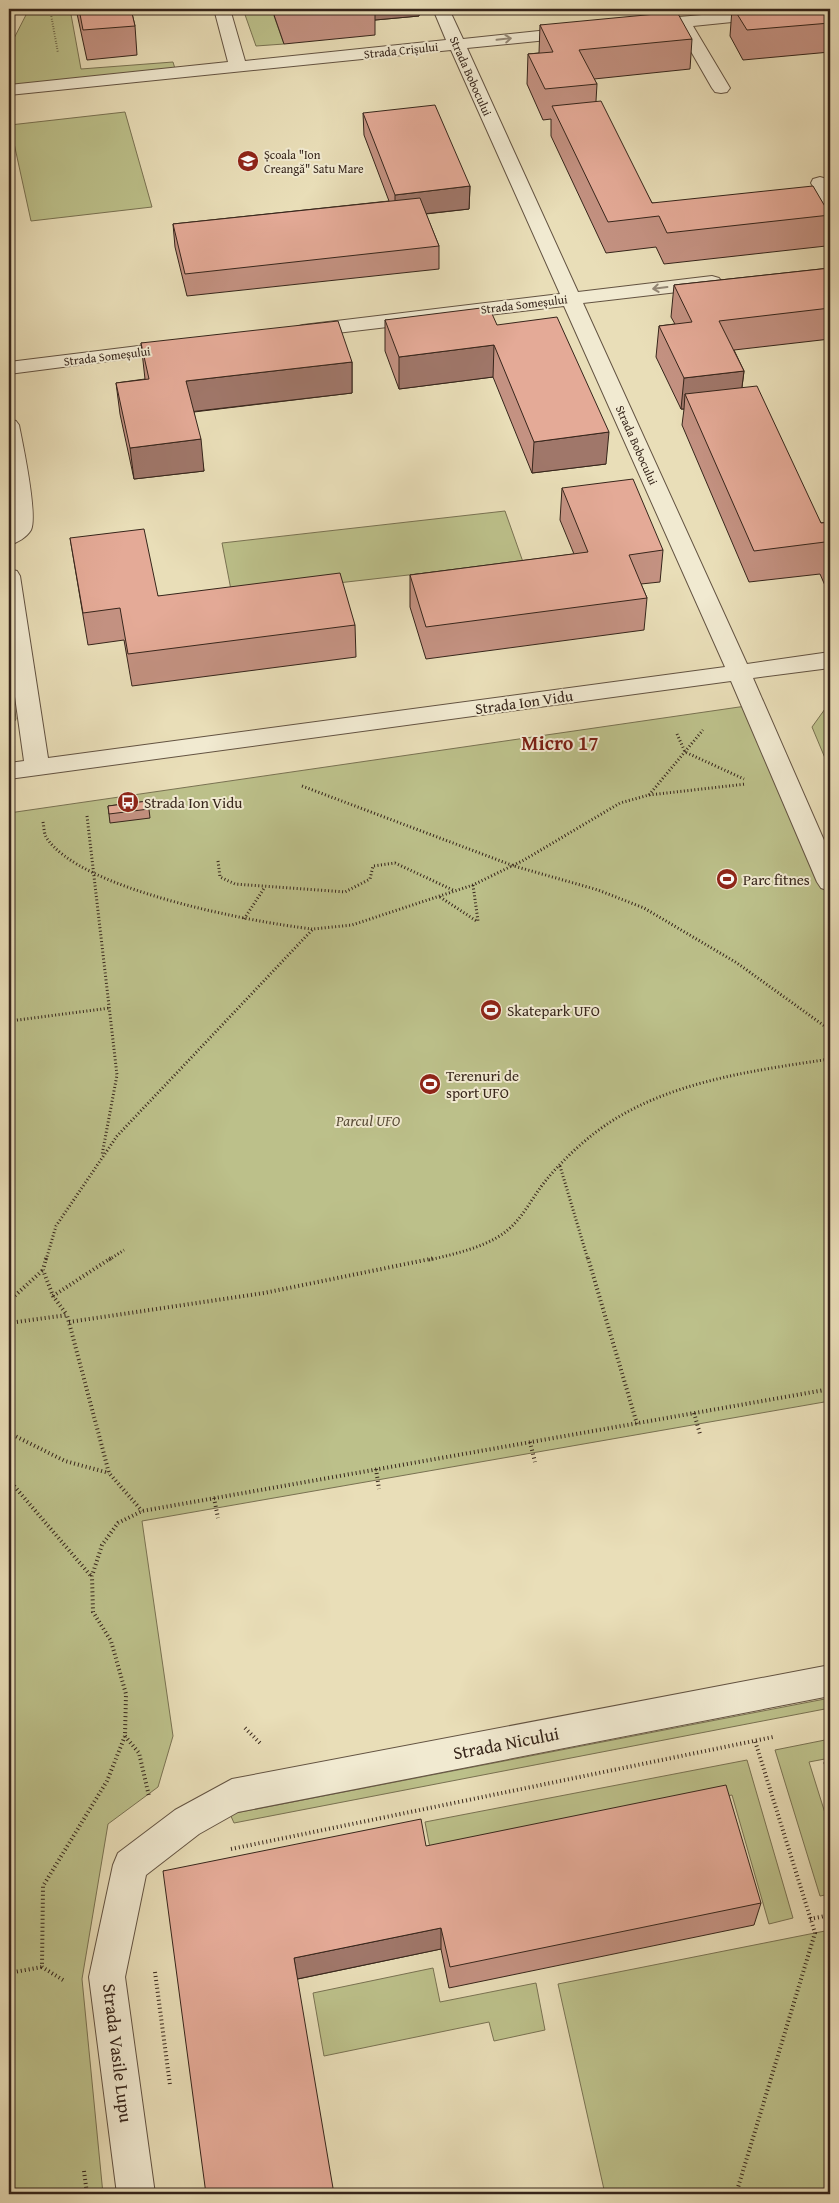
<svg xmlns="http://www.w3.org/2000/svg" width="839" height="2203" font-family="'Gentium Book Plus',serif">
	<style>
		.green { fill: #bcc08a; stroke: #797252 }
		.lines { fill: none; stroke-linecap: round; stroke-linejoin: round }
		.minor-casing { stroke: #635342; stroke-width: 2 }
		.path-far2 { stroke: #36251b; stroke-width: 2; stroke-dasharray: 0.5 2; stroke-linecap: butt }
		.path-far1 { stroke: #36251b; stroke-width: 3; stroke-dasharray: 1 2.5; stroke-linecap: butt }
		.path { stroke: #36251b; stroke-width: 4; stroke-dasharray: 1 3; stroke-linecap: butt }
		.minor { fill: #f1ead1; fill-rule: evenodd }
		.wall { fill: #c49282; stroke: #36251b }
		.shaded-wall { fill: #a0776a; stroke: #36251b }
		.building { fill: #e4aa97; stroke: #36251b }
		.oneway { stroke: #948876 }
		.labels { text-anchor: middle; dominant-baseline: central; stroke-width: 4; stroke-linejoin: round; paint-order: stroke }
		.far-street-label { font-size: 12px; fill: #36251b; stroke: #f1ead1 }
		.far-poi-label { font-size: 12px; fill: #36251b; stroke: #f1ead1; text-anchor: start }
		.street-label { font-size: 15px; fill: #36251b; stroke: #f1ead1 }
		.poi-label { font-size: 15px; fill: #36251b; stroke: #f1ead1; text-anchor: start }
		.park-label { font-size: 15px; font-style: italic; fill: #584c37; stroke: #f1ead1 }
		.near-street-label { font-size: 18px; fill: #36251b; stroke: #f1ead1 }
		.district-label { font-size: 20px; font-weight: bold; fill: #7a1f14; stroke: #f1ead1 }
	</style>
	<rect width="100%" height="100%" fill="#e9deb8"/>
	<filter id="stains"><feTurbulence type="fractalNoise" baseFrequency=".004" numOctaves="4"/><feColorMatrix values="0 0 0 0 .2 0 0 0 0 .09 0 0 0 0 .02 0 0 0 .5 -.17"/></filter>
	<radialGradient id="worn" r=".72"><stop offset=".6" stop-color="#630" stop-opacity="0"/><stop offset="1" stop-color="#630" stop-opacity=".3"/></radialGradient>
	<!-- green -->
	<g class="green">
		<polygon points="44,9 70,9 81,69 173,62 176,72 9,89 9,48 28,11 42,11"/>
		<polygon points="243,9 343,9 274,16 284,44 256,46"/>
		<polygon points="125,112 152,207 31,221 10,125"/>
		<polygon points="505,511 523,562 232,595 222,543"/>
		<polygon points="9,664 16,719 9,731"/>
		<polygon points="830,702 830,770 812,727"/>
		<polygon points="753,705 830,882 830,1401 142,1521 173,1736 158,1787 108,1824 82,1979 103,2194 9,2194 9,813"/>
		<polygon points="830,1698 830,1708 234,1823 230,1814"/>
		<polygon points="830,1739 830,1758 809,1762 830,1829 830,1894 820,1896 775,1750"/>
		<polygon points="747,1760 793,1918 769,1924 732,1795 431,1853 425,1822"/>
		<polygon points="830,1930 830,2194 605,2194 558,1984"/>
		<polygon points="433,1968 440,2002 536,1983 545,2030 494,2041 489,2022 324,2056 313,1993"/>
	</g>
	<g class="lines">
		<!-- minor casing -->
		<g class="minor-casing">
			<g id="minor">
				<polygon points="214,9 230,9 245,61 446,40 433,9 449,9 463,39 577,27 583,28 586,32 583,36 577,37 467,48 578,292 712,276 719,278 722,282 719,286 712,288 583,303 747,664 830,652 830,668 753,678 830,854 830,891 821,888 817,882 731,681 9,779 9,763 24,761 9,654 9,569 17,571 20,576 48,758 725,667 564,306 303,337 296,335 293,331 296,327 303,325 560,294 451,50 9,95 9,85 228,62"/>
				<polygon points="770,9 830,9 830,12 693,26 730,88 727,92 721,93 715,92 712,88 677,27 645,30 639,29 637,25 639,21 645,20"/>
				<polygon points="820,177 827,179 830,185 830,205 823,203 811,183 813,179"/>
				<polygon points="179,341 186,343 189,347 186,351 9,374 9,362"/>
				<path d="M9 419 16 421 19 425C23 445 38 515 31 530 27 537 17 543 9 545L11 511 9 495Z"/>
				<polygon points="830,1665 830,1696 238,1812 199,1834 146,1875 125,1977 155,2194 117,2194 89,1977 113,1865 118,1853 175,1810 232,1779"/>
			</g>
		</g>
		<!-- path-far2 -->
		<polyline class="path-far2" points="50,9 58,53"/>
		<!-- path-far1 -->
		<g class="path-far1">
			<polyline points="677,734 685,752 744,779"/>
			<polyline points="302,786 514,866 598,890 644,908 737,963 830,1030"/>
			<polyline points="649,795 703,730"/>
			<polyline points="87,816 117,1075 102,1155"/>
			<path d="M43 822C44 827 44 833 46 837 79 890 252 922 312 929"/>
			<polyline points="218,861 220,877 235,884 345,892 370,879 373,866 395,863 455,891"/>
			<polyline points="473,885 478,921"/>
			<polyline points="440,897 478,922"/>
			<polyline points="244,919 265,887"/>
			<polyline points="10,1021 110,1008"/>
			<polyline points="560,1166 588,1260"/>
			<polyline points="46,1260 56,1226 117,1136 313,929 352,925 473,885 524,860 620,803 649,795 746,784"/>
			<polyline points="109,1260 124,1250"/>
			<path d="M429 1260C454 1254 483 1248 504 1233 523 1219 532 1197 547 1179 561 1162 579 1145 596 1132 662 1082 751 1071 830 1059"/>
		</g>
		<!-- path -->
		<g class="path">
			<polyline points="46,1258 43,1270 53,1296 67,1315"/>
			<polyline points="588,1258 637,1424"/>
			<polyline points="53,1296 111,1258"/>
			<polyline points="9,1301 43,1270"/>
			<polyline points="69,1322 264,1293 435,1258"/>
			<polyline points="9,1323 67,1315 109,1473 142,1511"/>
			<polyline points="694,1413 700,1434"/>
			<polyline points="9,1433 65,1461 109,1473"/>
			<polyline points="530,1442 535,1462"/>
			<polyline points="376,1469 379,1489"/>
			<polyline points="9,1480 91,1576"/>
			<polyline points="214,1498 218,1518"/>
			<polyline points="245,1728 262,1745"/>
			<polyline points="125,1736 139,1753 149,1796"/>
			<polyline points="231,1849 773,1737"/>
			<polyline points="810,1919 830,1915"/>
			<polyline points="155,1972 170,2085"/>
			<polyline points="9,1973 42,1967"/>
			<polyline points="63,1980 42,1967 43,1886 107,1781 125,1736 126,1694 111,1641 93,1612 92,1576 102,1545 118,1523 142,1511 830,1389"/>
			<polyline points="84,2171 87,2194"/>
			<polyline points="736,2194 815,1933 755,1741"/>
		</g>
		<!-- minor -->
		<use href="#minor" class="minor"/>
	</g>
	<!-- wall -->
	<g class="wall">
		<polygon points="9,9 18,9 15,14 9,14"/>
		<polygon points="76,9 131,9 135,26 137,55 87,60"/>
		<polygon points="274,9 419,9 419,16 375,20 375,35 284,44 274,15"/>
		<polygon points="535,9 566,9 537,12"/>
		<polygon points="732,9 830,9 830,52 743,60 730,36"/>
		<polygon points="540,25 692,39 690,69 594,79 597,84 596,101 652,203 830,214 830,219 826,246 664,264 656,247 606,253 551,136 551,119 543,120 527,84 528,54 539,53"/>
		<polygon points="363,113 470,186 469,209 426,214 439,246 439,269 187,296 175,247 173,224 389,201 364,135"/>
		<polygon points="830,268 830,339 734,350 744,371 742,387 821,523 830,522 830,597 820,574 749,582 682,425 684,409 681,409 656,357 659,326 675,324 671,317 674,285"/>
		<polygon points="9,307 12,330 9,330"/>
		<polygon points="385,320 497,325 606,464 532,473 493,377 399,389 385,351"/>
		<polygon points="141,343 352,362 352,393 194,412 204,471 134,479 120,414 116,383 145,379"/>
		<polygon points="562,488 663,550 660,582 641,584 647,598 644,630 426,659 410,607 410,575 574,554 560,520"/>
		<polygon points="70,538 158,596 355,625 356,657 132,686 124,640 88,645"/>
		<polygon points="148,801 150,818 110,823 108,806"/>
		<polygon points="9,1011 12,1037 9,1038"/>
		<polygon points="830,1745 830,1782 824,1763"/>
		<polygon points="163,1871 761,1903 754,1925 449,1988 441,1949 298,1979"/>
	</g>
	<!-- shaded-wall -->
	<g class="shaded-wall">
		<polygon points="15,9 18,9 15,14"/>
		<polygon points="375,9 419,9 419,16 375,20"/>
		<polygon points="470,186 469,209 395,217 395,195"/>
		<polygon points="494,345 493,377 399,389 399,357"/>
		<polygon points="352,362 352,393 189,412 186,381"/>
		<polygon points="744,371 740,402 685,394 684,409 681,409 684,378"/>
		<polygon points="609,432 606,464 532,473 534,442"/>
		<polygon points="201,439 204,471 134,479 130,448"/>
		<polygon points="9,1011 12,1037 10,1028"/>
		<polygon points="441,1928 441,1949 297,1979 294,1958"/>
	</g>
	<!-- building -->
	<g class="building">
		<polygon points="79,9 131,9 135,26 83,30"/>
		<polygon points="281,9 338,9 283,14"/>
		<polygon points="734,9 830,9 830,23 747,30"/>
		<polygon points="677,12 692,39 579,50 597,84 545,89 528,54 553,52 540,25"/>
		<polygon points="601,101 652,203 813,186 830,215 667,233 659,216 608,222 552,106"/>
		<polygon points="435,105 470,186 395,195 363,113"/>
		<polygon points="420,198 439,246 185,274 173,224"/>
		<polygon points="830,268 830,308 719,321 744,371 684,378 659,326 692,322 674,285"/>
		<polygon points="489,307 497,325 557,317 609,432 534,442 494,345 399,357 385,320"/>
		<polygon points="338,321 352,362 186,381 201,439 130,448 116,383 149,379 141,343"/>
		<polygon points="757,386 821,523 830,522 830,553 825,542 754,551 685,394"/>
		<polygon points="633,479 663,550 629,555 647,598 426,627 410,575 588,552 562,488"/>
		<polygon points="144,529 158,596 340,573 355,625 128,654 120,608 83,613 70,538"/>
		<polygon points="148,801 149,809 109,814 108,806"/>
		<polygon points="726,1785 761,1903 450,1967 441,1928 294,1958 334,2194 206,2194 163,1871 421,1819 426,1846"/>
	</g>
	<!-- one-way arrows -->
	<defs><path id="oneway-shaft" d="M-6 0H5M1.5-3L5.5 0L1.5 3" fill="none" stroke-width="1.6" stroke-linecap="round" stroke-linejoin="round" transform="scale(1.25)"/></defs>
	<g class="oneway">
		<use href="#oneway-shaft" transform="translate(504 39) rotate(-6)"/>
		<use href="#oneway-shaft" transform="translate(660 288) rotate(173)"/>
	</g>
	<!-- icons -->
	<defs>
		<g id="school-disc" transform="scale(1.125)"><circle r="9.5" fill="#8f2418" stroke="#f1ead1"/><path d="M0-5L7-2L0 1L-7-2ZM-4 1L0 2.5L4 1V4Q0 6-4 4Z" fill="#fff"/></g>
		<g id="bus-disc" transform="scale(1.125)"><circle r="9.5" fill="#8f2418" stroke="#f1ead1"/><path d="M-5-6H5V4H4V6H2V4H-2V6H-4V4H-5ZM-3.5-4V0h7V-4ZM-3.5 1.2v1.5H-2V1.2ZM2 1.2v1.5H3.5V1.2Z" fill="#fff"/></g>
		<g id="stadium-disc" transform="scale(1.125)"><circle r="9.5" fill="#8f2418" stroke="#f1ead1"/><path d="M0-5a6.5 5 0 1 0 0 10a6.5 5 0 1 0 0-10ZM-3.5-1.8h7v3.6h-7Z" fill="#fff"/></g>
	</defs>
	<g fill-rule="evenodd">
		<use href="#school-disc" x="248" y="161"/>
		<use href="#bus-disc" x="128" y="802"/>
		<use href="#stadium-disc" x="727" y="879"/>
		<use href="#stadium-disc" x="491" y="1010"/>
		<use href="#stadium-disc" x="430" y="1084"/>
	</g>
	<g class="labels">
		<!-- far-street labels -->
		<g class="far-street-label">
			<text transform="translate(401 50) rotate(-6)">Strada Crișului</text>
			<text transform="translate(471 76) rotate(66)">Strada Bobocului</text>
			<text transform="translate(524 304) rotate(-7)">Strada Someșului</text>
			<text transform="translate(107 356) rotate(-7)">Strada Someșului</text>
			<text transform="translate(637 445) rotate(66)">Strada Bobocului</text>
		</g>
		<!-- far-poi labels -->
		<g class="far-poi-label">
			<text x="264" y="154">Școala "Ion<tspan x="264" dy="14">Creangă" Satu Mare</tspan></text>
		</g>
		<!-- street labels -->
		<g class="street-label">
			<text transform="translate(524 702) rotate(-8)">Strada Ion Vidu</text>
		</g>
		<!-- poi labels -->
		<g class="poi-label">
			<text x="144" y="802">Strada Ion Vidu</text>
			<text x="743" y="879">Parc fitnes</text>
			<text x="507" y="1010">Skatepark UFO</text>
			<text x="446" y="1075">Terenuri de<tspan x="446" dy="17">sport UFO</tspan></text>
		</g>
		<!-- park labels -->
		<g class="park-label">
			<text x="368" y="1120">Parcul UFO</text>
		</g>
		<!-- near-street labels -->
		<g class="near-street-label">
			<text transform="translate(506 1743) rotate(-11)">Strada Nicului</text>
			<text transform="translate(118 2053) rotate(83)">Strada Vasile Lupu</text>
		</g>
		<!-- district labels -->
		<g class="district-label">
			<text x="560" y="742">Micro 17</text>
		</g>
	</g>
	<!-- margin -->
	<rect width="839" height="2203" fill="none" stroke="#e9deb8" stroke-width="30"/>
	<rect x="10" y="10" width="819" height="2183" fill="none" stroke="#36251b" stroke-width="2.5"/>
	<rect x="15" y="15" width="809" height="2173" fill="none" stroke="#36251b"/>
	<rect width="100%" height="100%" filter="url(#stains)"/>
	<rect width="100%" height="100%" fill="url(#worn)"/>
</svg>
